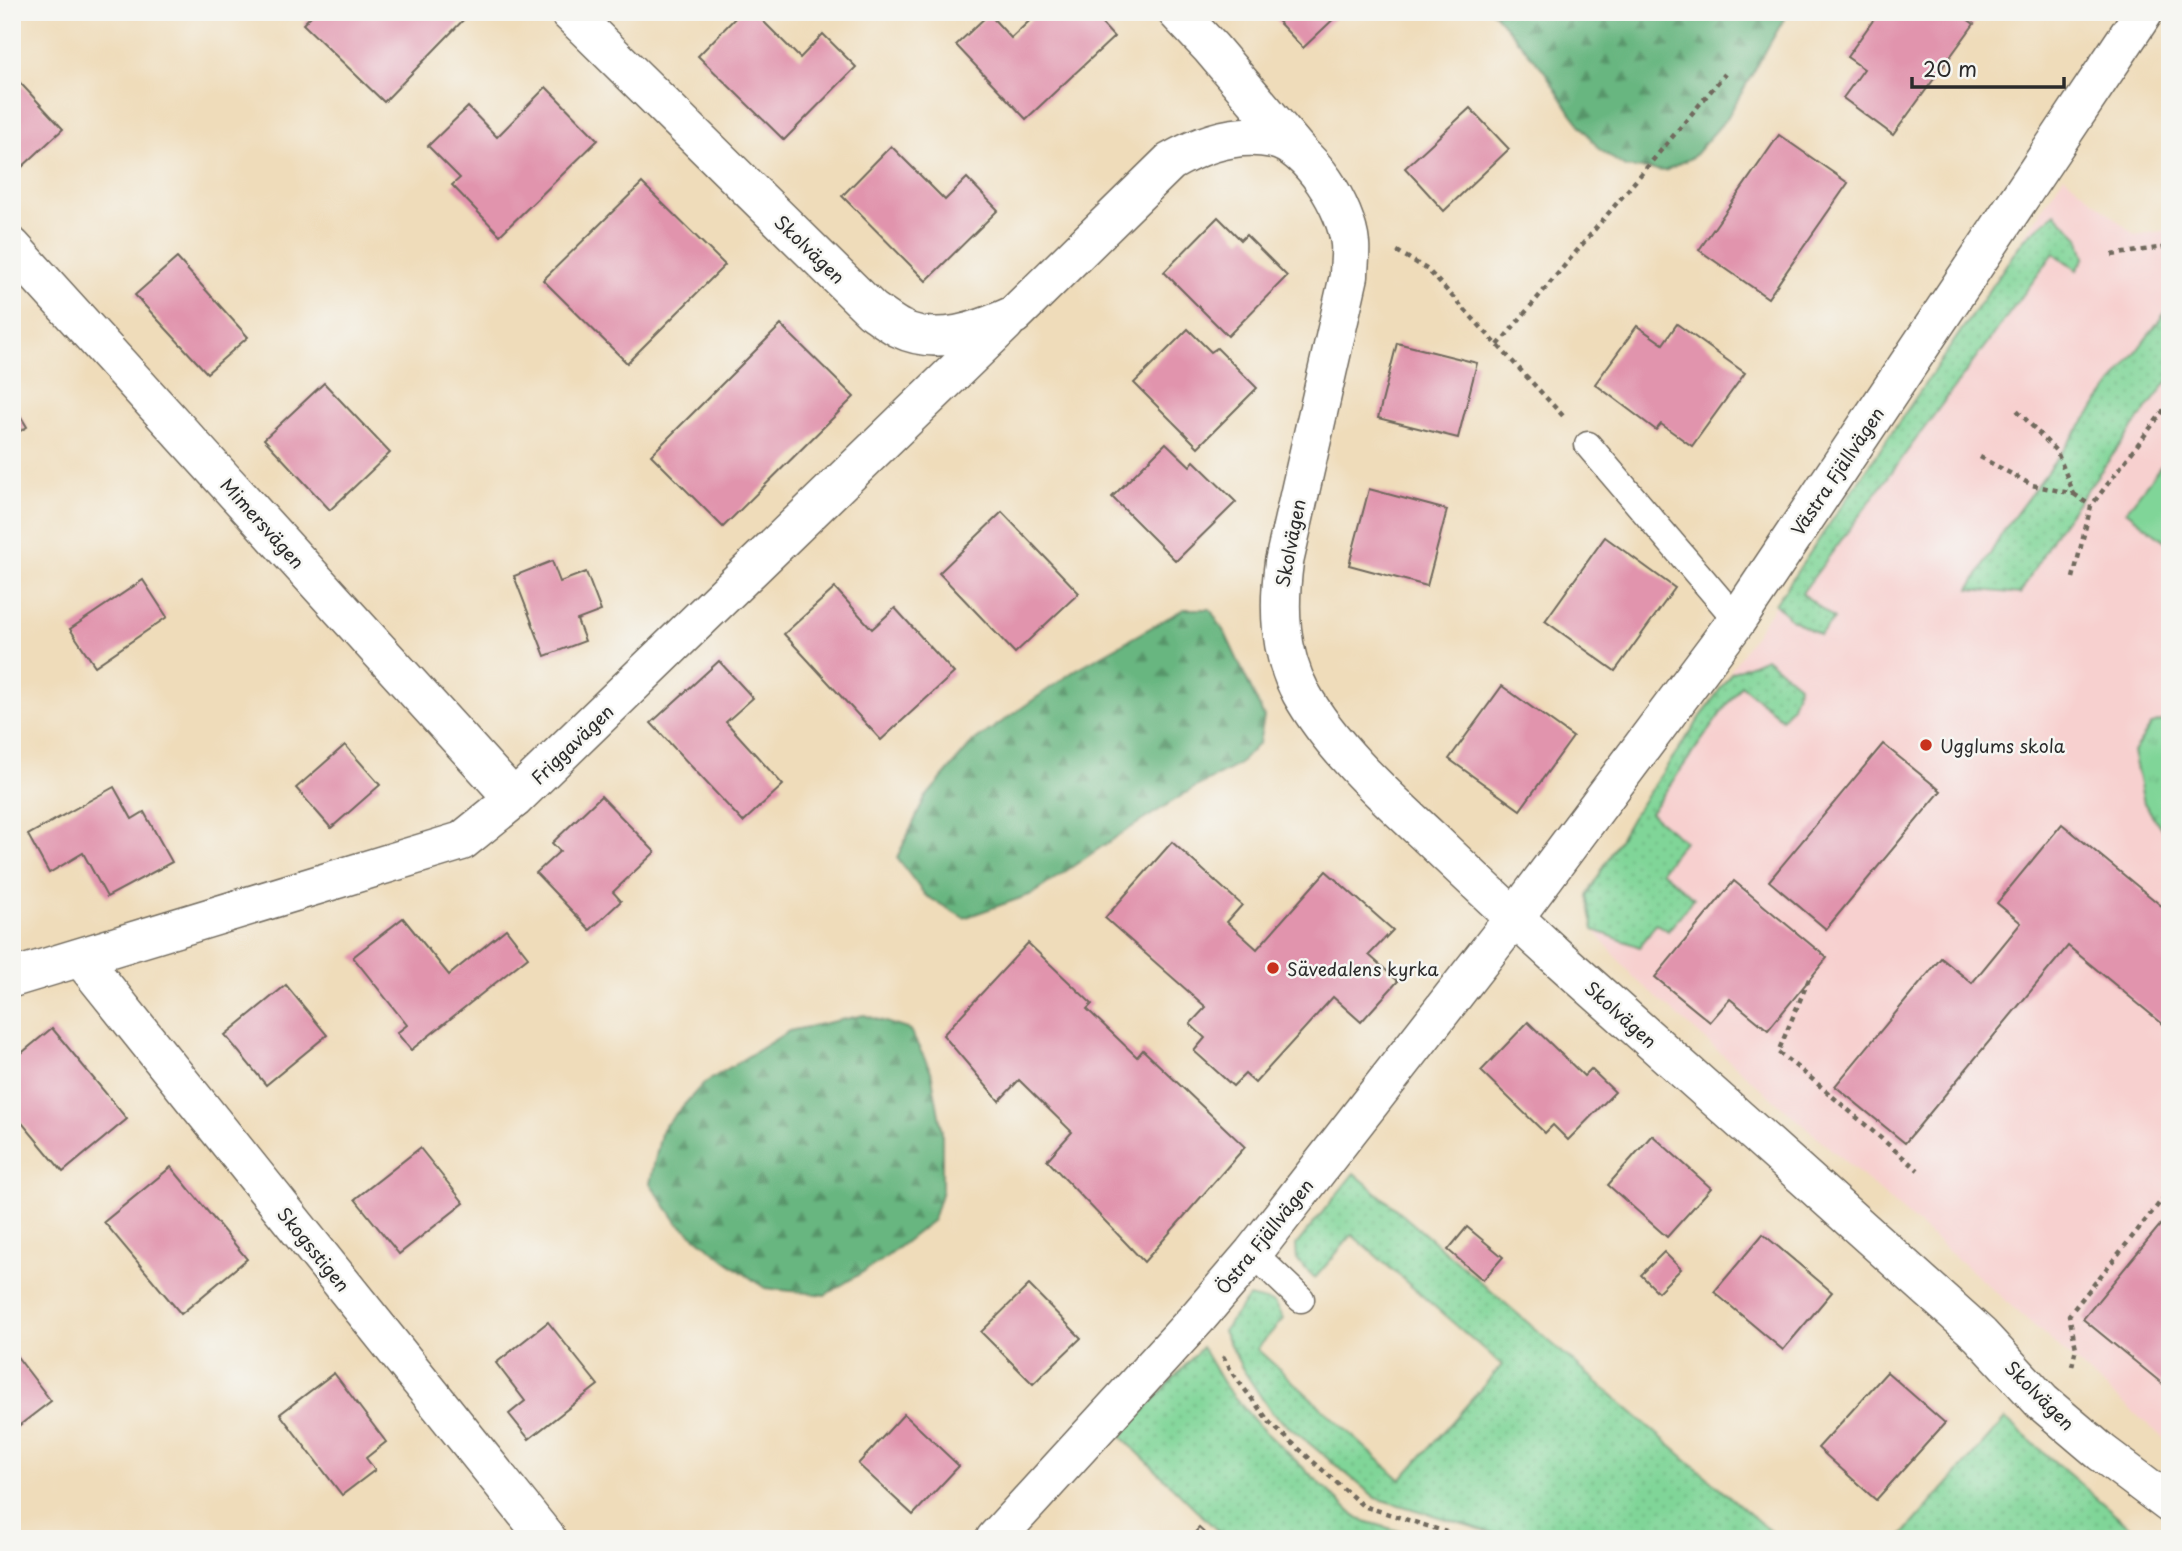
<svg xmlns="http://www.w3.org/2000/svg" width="2182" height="1551" font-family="'Playpen Sans',sans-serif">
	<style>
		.built { fill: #f7d0cf }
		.grass { fill: url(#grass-dots); stroke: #568062; stroke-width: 2 }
		.forest { fill: url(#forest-firs); stroke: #4a7056; stroke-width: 2 }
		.park { fill: url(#park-tufts); stroke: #568062; stroke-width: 2 }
		.pitch { fill: #80d598; stroke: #568062; stroke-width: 2 }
		.building { fill: #e194ad }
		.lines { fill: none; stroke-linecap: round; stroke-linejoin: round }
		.lane-casing { stroke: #70695d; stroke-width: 29 }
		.street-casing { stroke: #70695d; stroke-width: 41 }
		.path { stroke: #70695d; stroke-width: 4.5; stroke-dasharray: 5 5; stroke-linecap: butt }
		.lane { stroke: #fff; stroke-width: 26 }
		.street { stroke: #fff; stroke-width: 38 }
		.poi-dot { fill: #c8321e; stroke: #f6f6f2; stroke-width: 2.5 }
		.labels { text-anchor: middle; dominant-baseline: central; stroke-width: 5; stroke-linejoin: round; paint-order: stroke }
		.street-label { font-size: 18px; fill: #2b2b2b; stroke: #f6f6f2 }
		.poi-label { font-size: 18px; fill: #2b2b2b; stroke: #f6f6f2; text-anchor: start }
	</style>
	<defs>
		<pattern id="grass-dots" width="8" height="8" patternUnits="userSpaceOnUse" patternTransform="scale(1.75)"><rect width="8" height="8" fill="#80d598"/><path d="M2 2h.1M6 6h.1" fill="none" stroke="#6fb783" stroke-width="1.8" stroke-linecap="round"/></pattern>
		<pattern id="forest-firs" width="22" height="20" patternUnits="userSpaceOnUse" patternTransform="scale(1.75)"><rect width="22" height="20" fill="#68b680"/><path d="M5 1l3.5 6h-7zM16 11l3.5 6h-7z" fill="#569469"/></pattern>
		<pattern id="park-tufts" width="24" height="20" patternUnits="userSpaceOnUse" patternTransform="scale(1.75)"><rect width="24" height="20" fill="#80d598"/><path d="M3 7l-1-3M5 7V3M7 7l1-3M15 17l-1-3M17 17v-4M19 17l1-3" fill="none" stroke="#6fb783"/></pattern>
	</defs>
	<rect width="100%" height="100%" fill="#f6f6f2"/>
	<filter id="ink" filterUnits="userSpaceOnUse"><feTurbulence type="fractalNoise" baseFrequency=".0143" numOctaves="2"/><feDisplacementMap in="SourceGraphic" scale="14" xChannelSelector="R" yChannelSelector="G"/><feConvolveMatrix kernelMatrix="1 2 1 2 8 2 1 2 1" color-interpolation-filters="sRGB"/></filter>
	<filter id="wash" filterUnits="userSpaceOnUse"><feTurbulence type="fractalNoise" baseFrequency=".00686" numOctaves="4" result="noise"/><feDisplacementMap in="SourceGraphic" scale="28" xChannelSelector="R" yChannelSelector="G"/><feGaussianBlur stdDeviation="1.57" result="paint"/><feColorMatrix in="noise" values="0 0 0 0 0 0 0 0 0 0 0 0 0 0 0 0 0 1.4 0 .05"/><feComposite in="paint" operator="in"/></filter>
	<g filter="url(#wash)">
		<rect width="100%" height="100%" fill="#efdcba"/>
		<!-- built -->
		<polygon class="built" points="2064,176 2135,235 2170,230 2170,1444 1633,977 1594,930 1587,896 1632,817"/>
		<!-- grass -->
		<g class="grass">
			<polygon points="2055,213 2079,237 2085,257 2077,270 2054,253 1802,593 1834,619 1820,635 1792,620 1775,604 2023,240"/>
			<polygon points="2170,306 2170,378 2057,530 2020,594 1970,589 2004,530"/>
			<polygon points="1766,658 1799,685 1792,706 1782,719 1741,685 1650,813 1684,841 1661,871 1694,898 1668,931 1656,923 1640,947 1594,930 1587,896 1632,817 1731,673"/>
			<polygon points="1354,1173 1779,1539 1513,1539 1376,1498 1271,1412 1242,1368 1223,1331 1249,1297 1274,1303 1283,1319 1257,1349 1401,1480 1502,1365 1352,1235 1315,1278 1297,1260 1296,1245"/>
			<polygon points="1202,1347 1224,1385 1259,1426 1358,1519 1426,1539 1226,1539 1121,1436"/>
			<polygon points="2005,1419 2144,1539 1899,1539"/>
		</g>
		<!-- forest -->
		<g class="forest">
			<polygon points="1493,12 1788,12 1727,118 1693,157 1665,171 1625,167 1599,149 1571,113 1543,69"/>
			<polygon points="1184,609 1210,609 1226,635 1264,717 1259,743 1238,765 1194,788 1113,839 1032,894 964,918 925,895 897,858 925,798 972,743 1077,669"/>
			<polygon points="864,1015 910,1030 931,1071 942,1132 942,1190 933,1220 881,1261 825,1295 765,1288 725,1260 677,1222 650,1183 662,1129 703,1084 789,1031"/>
		</g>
		<!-- park -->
		<polygon class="park" points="2170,718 2170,838 2167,837 2144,803 2133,752 2152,724"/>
		<!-- pitch -->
		<polygon class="pitch" points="2170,454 2170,545 2126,511"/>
		<g id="blocks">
			<!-- building -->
			<g class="building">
				<polygon points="315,12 471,12 384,102 303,24"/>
				<polygon points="741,12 754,12 800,58 823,34 856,67 784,140 698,56"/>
				<polygon points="1039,12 1091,12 1114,37 1026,119 956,45 989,14 1011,38"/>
				<polygon points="1269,12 1341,12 1303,48"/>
				<polygon points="1879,12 1898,12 1904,16 1906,12 1957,12 1974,24 1893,135 1843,98 1864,69 1847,57"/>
				<polygon points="12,74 63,129 21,168 12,158"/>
				<polygon points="546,87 598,140 500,235 452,185 460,178 428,146 468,107 497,137"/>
				<polygon points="1470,108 1509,149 1444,211 1405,168"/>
				<polygon points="1779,135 1848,183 1768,298 1699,250"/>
				<polygon points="891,146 945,200 967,178 998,210 926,281 842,196"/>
				<polygon points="642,183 725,265 627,363 543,280"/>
				<polygon points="1218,217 1241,240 1246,235 1287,276 1228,336 1164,272"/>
				<polygon points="177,258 248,337 207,373 135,295"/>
				<polygon points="1677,324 1745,373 1692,446 1661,424 1656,430 1595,384 1637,326 1663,344"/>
				<polygon points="781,325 854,397 723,527 651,455"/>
				<polygon points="1188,329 1211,352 1217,348 1257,388 1198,447 1134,383"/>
				<polygon points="1397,343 1477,363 1458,438 1378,418"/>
				<polygon points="324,383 390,453 330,510 264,439"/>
				<polygon points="12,402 27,427 12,436"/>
				<polygon points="1166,443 1190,466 1194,461 1236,502 1176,561 1112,497"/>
				<polygon points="1369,489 1447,510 1427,586 1349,565"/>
				<polygon points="1002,512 1079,593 1015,653 939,573"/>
				<polygon points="1605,537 1675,588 1615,671 1545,621"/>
				<polygon points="552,561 560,582 586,572 601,611 577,620 585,641 545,656 514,576"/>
				<polygon points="143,580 167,617 95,666 70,629"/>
				<polygon points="835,588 872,629 895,608 954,673 881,740 784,634"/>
				<polygon points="719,661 753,698 726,722 783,785 743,822 651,723"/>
				<polygon points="1502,686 1573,737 1520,810 1449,759"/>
				<polygon points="1883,744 1941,791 1826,929 1769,881"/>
				<polygon points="345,745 380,785 331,828 296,788"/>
				<polygon points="114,787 132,819 144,812 172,862 107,897 83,853 49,873 28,835"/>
				<polygon points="601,796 655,852 613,892 621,901 590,930 536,873 560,851 552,843"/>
				<polygon points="2062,824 2170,913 2170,1030 2068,946 1905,1143 1835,1086 1941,958 1972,983 2021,923 1997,903"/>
				<polygon points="1172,842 1242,905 1227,922 1257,949 1326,871 1393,930 1369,955 1398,981 1361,1022 1333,997 1255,1083 1245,1074 1233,1086 1194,1051 1205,1038 1190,1024 1206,1007 1105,918"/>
				<polygon points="1734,881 1827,958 1768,1030 1730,999 1710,1022 1655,977"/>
				<polygon points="403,918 449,975 506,929 528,957 411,1050 397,1033 407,1025 353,957"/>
				<polygon points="1028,943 1092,1004 1087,1009 1137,1057 1143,1050 1245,1147 1144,1262 1047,1160 1072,1132 1019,1080 999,1101 943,1035"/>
				<polygon points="286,985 327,1035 266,1085 225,1035"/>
				<polygon points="1528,1022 1584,1076 1591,1069 1615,1092 1568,1140 1553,1125 1545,1133 1481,1071"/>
				<polygon points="52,1028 127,1119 63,1172 12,1111 12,1061"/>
				<polygon points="1652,1135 1711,1188 1667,1237 1608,1185"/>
				<polygon points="420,1148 464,1203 399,1254 355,1199"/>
				<polygon points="171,1167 247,1259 181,1314 104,1222"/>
				<polygon points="2170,1213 2170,1390 2083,1319"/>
				<polygon points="1467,1227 1503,1257 1483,1280 1448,1250"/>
				<polygon points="1763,1234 1832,1292 1783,1350 1714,1292"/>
				<polygon points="1664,1252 1681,1269 1658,1292 1641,1275"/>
				<polygon points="1029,1285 1081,1338 1033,1384 981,1332"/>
				<polygon points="548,1322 598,1385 529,1439 509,1414 525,1401 496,1363"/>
				<polygon points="12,1350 51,1401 12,1431"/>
				<polygon points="1887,1372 1945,1423 1876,1500 1818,1448"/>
				<polygon points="334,1373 386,1442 366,1458 375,1470 342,1495 280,1414"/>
				<polygon points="904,1414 959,1466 913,1515 858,1464"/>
				<polygon points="1199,1528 1211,1539 1189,1539"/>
			</g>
		</g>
	</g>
	<g filter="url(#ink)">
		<use href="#blocks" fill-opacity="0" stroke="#70695d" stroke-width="2"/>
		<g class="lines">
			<!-- lane casing -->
			<g class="lane-casing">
				<g id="lane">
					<polyline points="1588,445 1737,620"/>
					<polyline points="1253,1253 1301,1299"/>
				</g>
			</g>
			<!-- street casing -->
			<g class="street-casing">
				<g id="street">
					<path d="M569 12 872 310C881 316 890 323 899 328 937 347 979 331 1014 315L1170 162C1201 144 1236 131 1273 139 1309 146 1347 209 1350 244 1351 254 1349 265 1349 276L1284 562C1278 607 1279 652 1301 693 1331 747 1384 795 1429 837 1471 877 1512 916 1555 955 1697 1081 1839 1208 1980 1335L2042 1402 2101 1452 2170 1504"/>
					<polyline points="1177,12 1211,48 1299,152"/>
					<polyline points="12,247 514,799"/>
					<polyline points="81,958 547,1539"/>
					<polyline points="12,978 462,841 514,799 1005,323"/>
					<polyline points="995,1539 1200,1315 1253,1253 1514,918 1737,620 2144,12"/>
				</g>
			</g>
			<!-- path -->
			<g class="path">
				<polyline points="1397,251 1428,270 1564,417"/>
				<polyline points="2112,255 2170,246"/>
				<polyline points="1498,345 1725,74"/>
				<polyline points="1980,457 2032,485 2074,494 2057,452 2014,407"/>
				<polyline points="2074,494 2091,506"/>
				<polyline points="2073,578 2091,506 2170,402"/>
				<polyline points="1809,979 1778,1052 1812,1079 1918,1170"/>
				<polyline points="1223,1356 1233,1374 1271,1424 1363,1506 1469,1539"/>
				<polyline points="2072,1366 2076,1348 2069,1315 2170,1190"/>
			</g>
			<!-- lane -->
			<use href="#lane" class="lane"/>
			<!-- street -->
			<use href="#street" class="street"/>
		</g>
	</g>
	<!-- markers -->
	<g class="poi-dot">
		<circle cx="1926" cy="745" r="7"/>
		<circle cx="1273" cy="968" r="7"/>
	</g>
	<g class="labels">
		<!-- street labels -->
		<g class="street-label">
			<text transform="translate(810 249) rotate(44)">Skolvägen</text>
			<text transform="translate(1837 471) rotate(-56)">Västra Fjällvägen</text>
			<text transform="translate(263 523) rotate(48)">Mimersvägen</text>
			<text transform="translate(1290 543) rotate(-79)">Skolvägen</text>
			<text transform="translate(572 744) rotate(-44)">Friggavägen</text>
			<text transform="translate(1621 1014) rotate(42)">Skolvägen</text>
			<text transform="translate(1264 1236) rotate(-51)">Östra Fjällvägen</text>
			<text transform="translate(314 1249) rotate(51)">Skogsstigen</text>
			<text transform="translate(2040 1395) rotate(45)">Skolvägen</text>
		</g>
		<!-- poi labels -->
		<g class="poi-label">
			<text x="1940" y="745">Ugglums skola</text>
			<text x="1287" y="968">Sävedalens kyrka</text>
		</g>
	</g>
	<!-- margin -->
	<rect width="2182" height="1551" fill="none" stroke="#f6f6f2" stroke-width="42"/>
	<!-- scale -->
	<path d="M1912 77v10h152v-10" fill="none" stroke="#2b2b2b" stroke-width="3.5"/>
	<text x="1923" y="77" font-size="21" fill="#2b2b2b" stroke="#f6f6f2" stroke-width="5" paint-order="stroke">20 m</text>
</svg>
